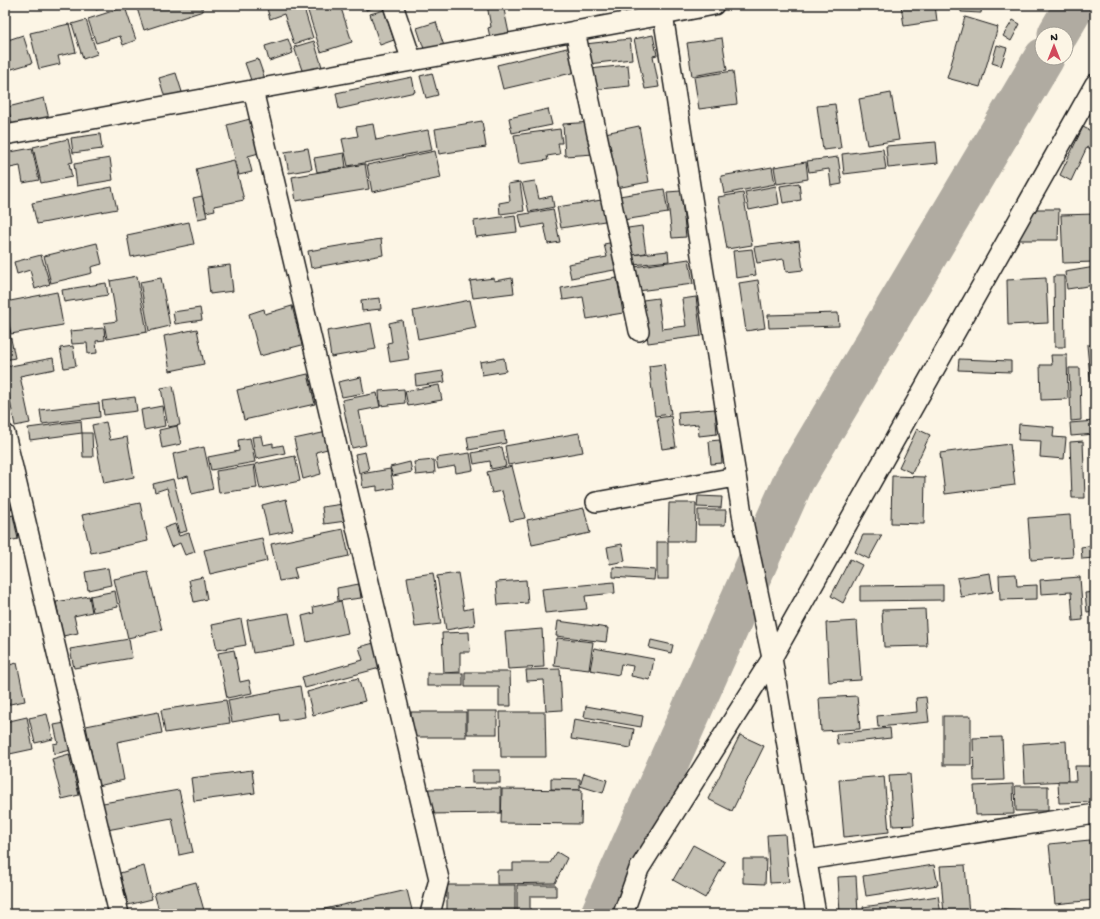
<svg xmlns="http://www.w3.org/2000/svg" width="1100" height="919" font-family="'Gochi Hand',sans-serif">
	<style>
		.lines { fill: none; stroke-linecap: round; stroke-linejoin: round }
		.river { stroke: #b0aba1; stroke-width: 41 }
		.building { fill: #c4c0b3; stroke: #1c1c1c }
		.minor-casing { stroke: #1c1c1c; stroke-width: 22 }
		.minor { stroke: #fcf5e5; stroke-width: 19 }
	</style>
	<rect width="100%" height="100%" fill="#fcf5e5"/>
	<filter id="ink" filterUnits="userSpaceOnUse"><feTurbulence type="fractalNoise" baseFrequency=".025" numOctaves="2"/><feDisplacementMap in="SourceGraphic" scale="8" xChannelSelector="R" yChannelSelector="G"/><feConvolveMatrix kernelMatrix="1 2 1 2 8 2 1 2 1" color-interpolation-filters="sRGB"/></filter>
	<g filter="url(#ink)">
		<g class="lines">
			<!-- river -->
			<g class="river">
				<polyline points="1058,34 1075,5"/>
				<polyline points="601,914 794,480 1044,58"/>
			</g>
		</g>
		<!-- building -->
		<g class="building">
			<polygon points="95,5 113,5 96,10"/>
			<polygon points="136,5 201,5 203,11 144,30"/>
			<polygon points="266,5 303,5 313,38 294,44 284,14 270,19"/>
			<polygon points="306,5 340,5 352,42 321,52"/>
			<polygon points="341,5 352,5 342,8"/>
			<polygon points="365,5 383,5 366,10"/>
			<polygon points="487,5 503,5 510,38 491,42 488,28 491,27"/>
			<polygon points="901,5 935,5 937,21 904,26"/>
			<polygon points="961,5 982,5 981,13 961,12"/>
			<polygon points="125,7 136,40 123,45 120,36 96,43 88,19"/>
			<polygon points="384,10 394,40 380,45 370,14"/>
			<polygon points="965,17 998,27 980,87 947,78"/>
			<polygon points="86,20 97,54 83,59 72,24"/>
			<polygon points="1013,20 1020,24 1011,41 1003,36"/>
			<polygon points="436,22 445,49 426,55 417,28"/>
			<polygon points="69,24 76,52 58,56 60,64 39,69 30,33"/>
			<polygon points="23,35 32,63 5,71 5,41"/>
			<polygon points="653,35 657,55 653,56 659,87 645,89 634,39"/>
			<polygon points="722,38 727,70 692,76 687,43"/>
			<polygon points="288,39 293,53 269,61 265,46"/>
			<polygon points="630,39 632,59 588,64 585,44"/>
			<polygon points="314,41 323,70 304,76 294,47"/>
			<polygon points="997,45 1007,48 1001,66 992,63"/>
			<polygon points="571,47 576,72 503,89 497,65"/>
			<polygon points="258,59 266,82 253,86 245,63"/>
			<polygon points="628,65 630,86 591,90 589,69"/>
			<polygon points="733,71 737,104 699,109 694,77"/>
			<polygon points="176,73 182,92 165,98 159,78"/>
			<polygon points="432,73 438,95 426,98 420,76"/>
			<polygon points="412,77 415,92 339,109 336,93"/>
			<polygon points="891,93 899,140 867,145 859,99"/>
			<polygon points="44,98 49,119 13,128 8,107"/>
			<polygon points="835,104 841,148 823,150 817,106"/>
			<polygon points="548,109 552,125 512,133 509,118"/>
			<polygon points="5,116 9,116 10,130 5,131"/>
			<polygon points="250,119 259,153 248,156 252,172 239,175 227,125"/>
			<polygon points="482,121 486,147 439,154 435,129"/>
			<polygon points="592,122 594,154 565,156 563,124"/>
			<polygon points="373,124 376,140 428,130 432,150 348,166 342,139 358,136 356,127"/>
			<polygon points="639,126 649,182 616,188 605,133"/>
			<polygon points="1083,127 1095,133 1095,151 1087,147 1071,181 1060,175"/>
			<polygon points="560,129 562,143 558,143 560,154 547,156 548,160 519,164 514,135"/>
			<polygon points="100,134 102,149 73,153 71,138"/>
			<polygon points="68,139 73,162 69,163 72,177 41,183 33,147"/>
			<polygon points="936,142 938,163 888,168 886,146"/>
			<polygon points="32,148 39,180 23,183 20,166 5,169 5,153"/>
			<polygon points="308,148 312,169 289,173 285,152"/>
			<polygon points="883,149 886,169 844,174 842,154"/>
			<polygon points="435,151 441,178 372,192 367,165"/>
			<polygon points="344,153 346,167 317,172 314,158"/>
			<polygon points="838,157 842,184 831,186 829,169 809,172 807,161"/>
			<polygon points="110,158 113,180 77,186 74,164"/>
			<polygon points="234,160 244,200 214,206 215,210 206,212 196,169"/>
			<polygon points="806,162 808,179 777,184 774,167"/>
			<polygon points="365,164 369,189 296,201 292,177"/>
			<polygon points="772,167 775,184 724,194 721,176"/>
			<polygon points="535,181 539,199 552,196 554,207 529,212 522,183"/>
			<polygon points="520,182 524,211 500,214 499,203 510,201 508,184"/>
			<polygon points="799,183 801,200 783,203 780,186"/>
			<polygon points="776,186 779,204 749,210 745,192"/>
			<polygon points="112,187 117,209 37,224 32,203"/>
			<polygon points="664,189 668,213 623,220 619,196"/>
			<polygon points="681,191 686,237 672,238 667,192"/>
			<polygon points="743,193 752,245 727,249 718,197"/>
			<polygon points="202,196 207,217 198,219 193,198"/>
			<polygon points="608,199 611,220 561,228 557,207"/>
			<polygon points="553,209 560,242 548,244 544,224 522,228 519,215"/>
			<polygon points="1035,209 1059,209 1058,240 1018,240"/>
			<polygon points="1095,214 1095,262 1063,263 1061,215"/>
			<polygon points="515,215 517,232 476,237 474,221"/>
			<polygon points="189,222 194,244 131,257 127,235"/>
			<polygon points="642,226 646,253 631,255 628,228"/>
			<polygon points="381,239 383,255 311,268 308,251"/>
			<polygon points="619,241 625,268 571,278 568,264 607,257 604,244"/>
			<polygon points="799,241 803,270 786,272 784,259 757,263 754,247"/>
			<polygon points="97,243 102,264 91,267 92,273 51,283 44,256"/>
			<polygon points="752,249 756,275 736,278 733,251"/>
			<polygon points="668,251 669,261 633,265 632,255"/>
			<polygon points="41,255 50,284 35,289 30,270 17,274 14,262"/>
			<polygon points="689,259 693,284 638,291 634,267"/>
			<polygon points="230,265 233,291 210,294 207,268"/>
			<polygon points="1095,267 1095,285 1067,289 1065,272"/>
			<polygon points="137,276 147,332 107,339 104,323 117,321 110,281"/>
			<polygon points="1054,276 1064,276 1065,347 1055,347"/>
			<polygon points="161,278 170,326 149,331 140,282"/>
			<polygon points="494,278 494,281 512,278 514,293 473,298 470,281"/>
			<polygon points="617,278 623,313 587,319 583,297 563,300 561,288"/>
			<polygon points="1046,278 1048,323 1008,325 1007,280"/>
			<polygon points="758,280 765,328 746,331 739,283"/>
			<polygon points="106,283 108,295 64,302 62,290"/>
			<polygon points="57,292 63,325 11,334 5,302"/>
			<polygon points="696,297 701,336 648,343 643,300 658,298 662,329 686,326 682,299"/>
			<polygon points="380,298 381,309 362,311 361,300"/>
			<polygon points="470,300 476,328 418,339 413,311"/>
			<polygon points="292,306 302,345 260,356 249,314 264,309 265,314"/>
			<polygon points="200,308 202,320 175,324 173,312"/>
			<polygon points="838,313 839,326 769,328 768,315"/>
			<polygon points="5,320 7,320 15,358 5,360"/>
			<polygon points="402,320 409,359 390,362 387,343 392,342 389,323"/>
			<polygon points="371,323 376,349 331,357 327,331"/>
			<polygon points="104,328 105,340 96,341 97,353 88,354 87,343 72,344 70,331"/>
			<polygon points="197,329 204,364 170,371 164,336"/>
			<polygon points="1087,345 1095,345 1095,388 1091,388"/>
			<polygon points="73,346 76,366 64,368 60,348"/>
			<polygon points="1051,355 1067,355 1068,399 1041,400 1040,365 1052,365"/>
			<polygon points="53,358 55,369 20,376 30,423 15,426 5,376 5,367"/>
			<polygon points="504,358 506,371 482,375 480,362"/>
			<polygon points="959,359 1011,361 1011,372 958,370"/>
			<polygon points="664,364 671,414 655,416 649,366"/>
			<polygon points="1069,368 1080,368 1081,420 1071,421"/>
			<polygon points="443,371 445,382 416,386 415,375"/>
			<polygon points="308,374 315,404 244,420 237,390"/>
			<polygon points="361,377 364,393 342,397 338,382"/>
			<polygon points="439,385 442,400 408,406 405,391"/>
			<polygon points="173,386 180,425 168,427 161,388"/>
			<polygon points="404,389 405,403 380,406 379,391"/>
			<polygon points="377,393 380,407 359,411 366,445 352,448 342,400"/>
			<polygon points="135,397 137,411 104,415 102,401"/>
			<polygon points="99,403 100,417 42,424 40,410"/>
			<polygon points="162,406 165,426 144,430 141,410"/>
			<polygon points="715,409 717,434 699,436 698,424 679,426 678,412"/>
			<polygon points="671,416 676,447 662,449 657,418"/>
			<polygon points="81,421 82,433 30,440 28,428"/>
			<polygon points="1095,421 1095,434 1071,436 1070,423"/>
			<polygon points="106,422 110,440 127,437 134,477 104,483 92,425"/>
			<polygon points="1019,424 1054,427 1053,437 1066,438 1064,459 1040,457 1041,441 1018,440"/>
			<polygon points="177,426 181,444 162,448 159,430"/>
			<polygon points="917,429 930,435 912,473 899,467"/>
			<polygon points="504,431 506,443 469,450 467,437"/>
			<polygon points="327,432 331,448 316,452 321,474 303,479 294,439"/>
			<polygon points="82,433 92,433 93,457 83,457"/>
			<polygon points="579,433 583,452 508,465 505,446"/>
			<polygon points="261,436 263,445 273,443 273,447 283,445 285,453 256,459 252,437"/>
			<polygon points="250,438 255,462 211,470 208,457 239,451 238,440"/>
			<polygon points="720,440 722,463 711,464 709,441"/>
			<polygon points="1083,441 1085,498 1072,498 1070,442"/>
			<polygon points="1010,444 1015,485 945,494 940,453"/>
			<polygon points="204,447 213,489 192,494 188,476 178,479 173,454"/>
			<polygon points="502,447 506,466 491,469 490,461 474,464 472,453"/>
			<polygon points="365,452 369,470 359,473 355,454"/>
			<polygon points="470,453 473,470 456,473 455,466 438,469 436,458"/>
			<polygon points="295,456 300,481 260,489 255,464"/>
			<polygon points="434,460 435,473 416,475 414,462"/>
			<polygon points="410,462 412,472 393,476 390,467"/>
			<polygon points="254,465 257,488 219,493 216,471"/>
			<polygon points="512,466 525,518 510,521 502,491 492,493 487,472"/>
			<polygon points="390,469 394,488 377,491 377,486 363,488 361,474"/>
			<polygon points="892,476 925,477 924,524 891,523"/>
			<polygon points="173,479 187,531 179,533 167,488 155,492 153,484"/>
			<polygon points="5,493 8,493 12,509 5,511"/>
			<polygon points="698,496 722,497 721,508 697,507"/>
			<polygon points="286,499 293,530 269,535 262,505"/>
			<polygon points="140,503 148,541 91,553 82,515"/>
			<polygon points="669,503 696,503 695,541 668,541"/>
			<polygon points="343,504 346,521 324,524 322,507"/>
			<polygon points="584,508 590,533 532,545 527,520"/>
			<polygon points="698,510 726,510 725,525 698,525"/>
			<polygon points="13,515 18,539 5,542 5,517"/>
			<polygon points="1070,515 1073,557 1031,560 1028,518"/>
			<polygon points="175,524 179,536 189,533 195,552 185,555 180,543 171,547 164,528"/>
			<polygon points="343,529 349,556 294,568 297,578 279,581 271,544"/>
			<polygon points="863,535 882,535 869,559 855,552"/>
			<polygon points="262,538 267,561 210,574 204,550"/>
			<rect x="657" y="542" width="11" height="37"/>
			<polygon points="622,544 625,561 610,564 607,547"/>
			<polygon points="1095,545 1095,558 1082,559 1081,547"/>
			<polygon points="850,559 862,565 843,603 831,596"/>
			<polygon points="613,567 655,570 654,580 613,577"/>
			<polygon points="108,568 111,585 88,590 85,572"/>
			<polygon points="148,572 162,630 128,638 114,579"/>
			<polygon points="433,573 441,624 415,627 407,577"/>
			<polygon points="458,573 464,610 473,608 475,625 446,630 437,576"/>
			<polygon points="990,573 993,592 961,597 957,578"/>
			<polygon points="1016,574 1017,586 1037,585 1037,599 1000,600 999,575"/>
			<polygon points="203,577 207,599 194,602 189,580"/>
			<polygon points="1080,577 1083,620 1073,621 1071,592 1041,594 1040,580"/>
			<polygon points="526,580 528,603 498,605 496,582"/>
			<polygon points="614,582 615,593 585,596 587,609 545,613 542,589"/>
			<polygon points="359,584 361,598 338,601 337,588"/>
			<polygon points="943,585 943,600 860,601 860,586"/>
			<polygon points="115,591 118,607 93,612 90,596"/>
			<polygon points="1095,592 1095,611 1087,612 1085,593"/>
			<polygon points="89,596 92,612 74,616 78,633 63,636 56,602"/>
			<polygon points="341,601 348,633 307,642 302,616 314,613 313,607"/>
			<polygon points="925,609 927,646 884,647 882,610"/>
			<polygon points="289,613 295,646 253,653 247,620"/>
			<polygon points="241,619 246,645 217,650 212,625"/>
			<polygon points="558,621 608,628 606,642 556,636"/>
			<polygon points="857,621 861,680 829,682 826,623"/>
			<polygon points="542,629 544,667 508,669 505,632"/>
			<polygon points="469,632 470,652 460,652 460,672 444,673 442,633"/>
			<polygon points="557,638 593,642 589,670 554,666"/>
			<polygon points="129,639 132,658 74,668 70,649"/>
			<polygon points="651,640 673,645 671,653 649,648"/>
			<polygon points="374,643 380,668 305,688 302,677 363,660 359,647"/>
			<polygon points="594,648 654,659 650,680 631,676 633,666 621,664 619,675 590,670"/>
			<polygon points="234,650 240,682 249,680 252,693 227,698 218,653"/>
			<polygon points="17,663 25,701 5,705 5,666"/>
			<polygon points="560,669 562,710 546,711 544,680 527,681 526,670"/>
			<polygon points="465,672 510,672 511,706 499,706 499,687 465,687"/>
			<rect x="427" y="673" width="36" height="13"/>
			<polygon points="358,678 365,701 313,715 307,692"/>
			<polygon points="300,686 305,717 280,721 279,714 232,722 228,700"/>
			<polygon points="857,696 860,729 821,731 819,698"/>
			<polygon points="926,697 929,722 878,727 877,716 917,712 916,698"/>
			<polygon points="226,700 230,723 165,733 161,710"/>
			<polygon points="586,706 643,716 641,727 584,717"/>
			<rect x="467" y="711" width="30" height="23"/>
			<polygon points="158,712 162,733 117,742 124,780 98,786 86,726"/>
			<rect x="411" y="712" width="55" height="25"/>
			<polygon points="500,712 545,712 546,757 501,757"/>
			<polygon points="47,714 53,739 35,743 29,718"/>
			<rect x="943" y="716" width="28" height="49"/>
			<polygon points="27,717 33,749 5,755 5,722"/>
			<polygon points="574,719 634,729 631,748 571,739"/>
			<polygon points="65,723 71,750 54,754 53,744 58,743 54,725"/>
			<polygon points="1093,727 1095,727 1095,774 1094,774"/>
			<polygon points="890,728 891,738 837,744 836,734"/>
			<polygon points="740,735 764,746 732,811 708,799"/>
			<polygon points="1002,737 1004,780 974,781 973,738"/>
			<polygon points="1066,741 1068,781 1025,783 1023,744"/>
			<polygon points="69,754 79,795 62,799 52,759"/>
			<polygon points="1075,766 1092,766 1094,802 1059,803 1058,781 1076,781"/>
			<polygon points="252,770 255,793 194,801 191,778"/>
			<rect x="472" y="770" width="28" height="13"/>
			<polygon points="584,773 607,780 603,793 580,786"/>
			<polygon points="910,774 914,825 893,826 889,775"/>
			<polygon points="884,776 889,832 844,837 839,780"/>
			<polygon points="551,778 580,779 580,790 551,789"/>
			<polygon points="1013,784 1014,814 976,815 974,786"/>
			<polygon points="1015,786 1048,786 1048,811 1016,811"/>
			<polygon points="501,788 501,813 428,814 428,789"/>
			<polygon points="502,789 582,790 581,824 501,823"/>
			<polygon points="179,790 193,852 179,855 172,818 107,830 103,803"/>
			<polygon points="785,834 789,882 770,883 767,835"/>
			<polygon points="1090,840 1095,900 1055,904 1049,844"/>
			<polygon points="693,845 725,862 705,898 673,880"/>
			<polygon points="557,852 567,858 555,883 497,884 497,870 513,870 513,863 550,863"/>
			<polygon points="743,859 766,859 765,884 743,883"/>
			<polygon points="934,865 938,885 866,896 863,876"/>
			<polygon points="965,865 969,914 944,914 940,866"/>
			<polygon points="144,866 152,899 128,905 120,873"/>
			<polygon points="856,876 858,914 840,914 838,877"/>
			<polygon points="196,882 205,914 160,914 154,893"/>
			<rect x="447" y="885" width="68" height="26"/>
			<polygon points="517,885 556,885 556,896 530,896 530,911 517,911"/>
			<polygon points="407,890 413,914 375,914 375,913 303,914"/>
			<polygon points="938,896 941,914 864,914 863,907"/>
			<polygon points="1003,909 1015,910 1015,914 1003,914"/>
		</g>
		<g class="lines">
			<!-- minor casing -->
			<g class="minor-casing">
				<g id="minor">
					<polyline points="393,5 412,61"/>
					<polyline points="714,5 663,15 744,526 772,658 816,914"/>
					<polyline points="575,31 639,331"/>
					<polyline points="253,90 439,879 430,914"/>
					<polyline points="5,135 663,15 661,5"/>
					<polyline points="5,434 119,914"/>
					<polyline points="596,502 736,477"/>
					<polyline points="807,860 1095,814"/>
					<polyline points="623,914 639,869 772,658 1095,84"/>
				</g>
			</g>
			<!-- minor -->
			<use href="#minor" class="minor"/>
		</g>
	</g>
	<!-- margin -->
	<rect width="1100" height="919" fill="none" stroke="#fcf5e5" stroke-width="20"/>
	<rect x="10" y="10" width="1080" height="899" fill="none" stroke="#1c1c1c" stroke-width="1.5" filter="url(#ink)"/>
	<!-- north arrow -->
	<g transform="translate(1054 46)"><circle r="19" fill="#fcf5e5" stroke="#a29e95"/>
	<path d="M0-3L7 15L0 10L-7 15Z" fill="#d1495b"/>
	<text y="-6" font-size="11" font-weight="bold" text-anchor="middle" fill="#1c1c1c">N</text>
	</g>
</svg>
